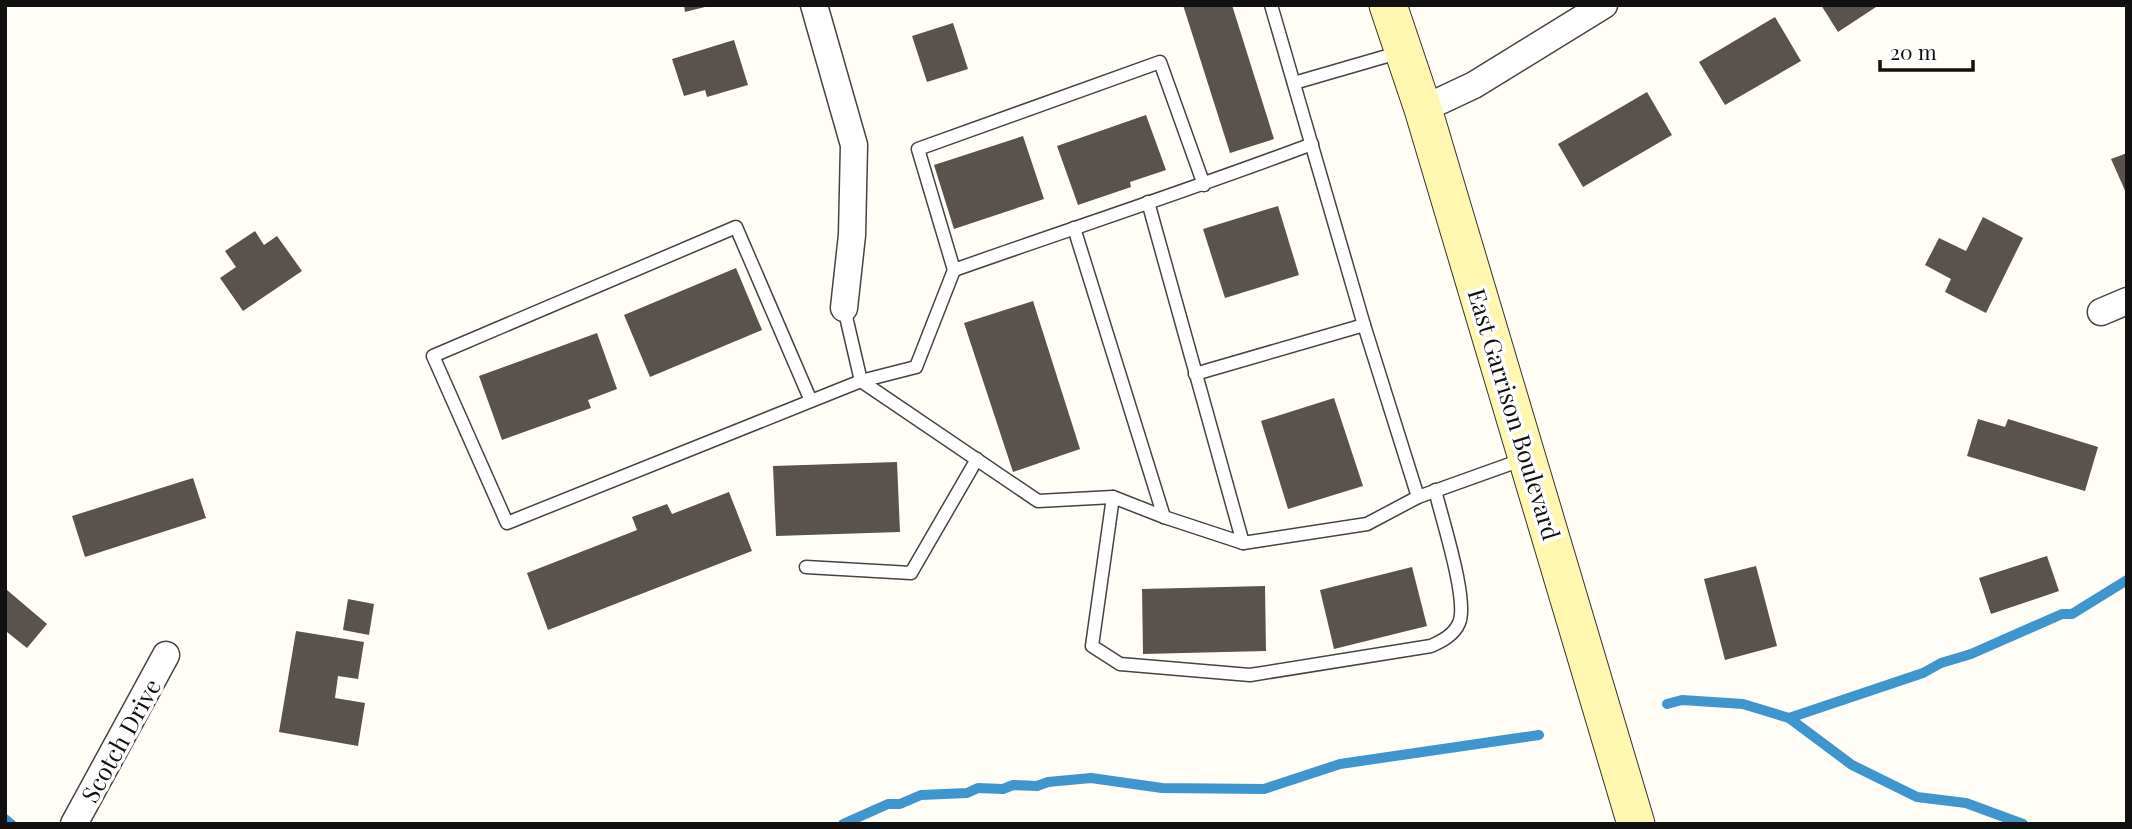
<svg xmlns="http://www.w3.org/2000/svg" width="2132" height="829" font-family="'Playfair Display',serif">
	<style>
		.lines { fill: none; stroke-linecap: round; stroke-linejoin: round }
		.stream { stroke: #3f96cf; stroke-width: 10 }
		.building { fill: #5a524d }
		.lane-casing { stroke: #444; stroke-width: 15 }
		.street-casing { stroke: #444; stroke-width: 29 }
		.secondary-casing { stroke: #333; stroke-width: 39 }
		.lane { stroke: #fff; stroke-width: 12 }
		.street { stroke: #fff; stroke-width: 26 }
		.secondary { stroke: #fff6b0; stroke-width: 37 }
		.labels { text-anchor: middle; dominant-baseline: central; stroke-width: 7; stroke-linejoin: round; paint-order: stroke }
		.street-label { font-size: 24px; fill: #111; stroke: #fff }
	</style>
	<rect width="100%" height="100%" fill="#fffdf5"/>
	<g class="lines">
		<!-- stream -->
		<g class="stream">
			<polyline points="1667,704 1682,700 1743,704 1789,718 1852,765 1917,797 1966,803 2023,824"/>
			<polyline points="1789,718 1923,673 1941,663 1971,654 2062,614 2072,614 2127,580"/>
			<polyline points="5,819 11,824"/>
			<polyline points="843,824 888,804 900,804 921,795 967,793 978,788 1003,789 1013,785 1037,786 1048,782 1091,778 1162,788 1264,789 1340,764 1539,735"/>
		</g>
	</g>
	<!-- building -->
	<g class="building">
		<polygon points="684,5 708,5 709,6 685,12"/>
		<polygon points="1183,5 1232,5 1274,139 1230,153"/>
		<polygon points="1821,5 1879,5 1838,32"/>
		<polygon points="1775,17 1801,61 1725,105 1699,62"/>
		<polygon points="953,23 968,69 927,82 912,36"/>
		<polygon points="734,40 748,85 707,97 705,90 684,96 672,59"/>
		<polygon points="1647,92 1672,135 1583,187 1558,144"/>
		<polygon points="1146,115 1166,170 1130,182 1131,187 1078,205 1057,146"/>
		<polygon points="1023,136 1044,199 954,229 934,165"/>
		<polygon points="2127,153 2127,195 2111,159"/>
		<polygon points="1278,206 1299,275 1225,298 1203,229"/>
		<polygon points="1983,217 2023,238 1986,313 1945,292 1951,279 1925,265 1939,238 1966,251"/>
		<polygon points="255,231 264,245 277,236 302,271 243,311 220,278 236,267 225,251"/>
		<polygon points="736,268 762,330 650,377 624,315"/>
		<polygon points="1033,301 1080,449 1013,472 964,323"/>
		<polygon points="597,333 617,389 588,400 591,408 502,440 479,376"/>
		<polygon points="1334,398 1363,486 1288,509 1261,421"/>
		<polygon points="1978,419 2005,427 2008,419 2098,447 2085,491 1967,456"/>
		<polygon points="897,462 900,532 776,536 773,466"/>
		<polygon points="193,478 206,518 85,557 72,516"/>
		<polygon points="729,492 752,551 548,630 527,573 637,530 632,517 667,504 672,514"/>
		<polygon points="2047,556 2059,591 1991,614 1979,578"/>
		<polygon points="1756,566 1777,646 1725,660 1704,579"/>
		<polygon points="1412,567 1427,626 1334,649 1320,590"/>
		<polygon points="1265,586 1266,651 1143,654 1142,589"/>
		<polygon points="7,590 47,624 27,648 7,632 5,633"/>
		<polygon points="348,599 374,604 369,635 343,630"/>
		<polygon points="296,631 364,642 358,679 338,676 335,698 365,703 358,746 279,732"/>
	</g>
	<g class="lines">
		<!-- lane casing -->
		<g class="lane-casing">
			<g id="lane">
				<polyline points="1271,5 1364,325 1418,497 1524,459"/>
				<polyline points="1294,83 1401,52"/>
				<path d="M1204 185 1160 62 918 149 954 270C1073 228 1193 189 1312 144"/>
				<polyline points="1074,228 1164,517"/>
				<polyline points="844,308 861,381 1038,501 1113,497 1164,517 1243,543 1148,202"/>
				<polyline points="1195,374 1364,325"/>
				<polyline points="811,401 736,227 433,356 507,523 811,401 861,381 916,367 954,270"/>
				<path d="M1113 497 1092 646 1120 664 1250 675 1431 646C1442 641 1454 635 1459 623 1469 601 1441 516 1435 490"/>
				<polyline points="1243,543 1367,524 1418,497"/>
				<polyline points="806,567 911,573 977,459"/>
			</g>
		</g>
		<!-- street casing -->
		<g class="street-casing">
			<g id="street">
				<polyline points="814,5 854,145 852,235 844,308"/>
				<polyline points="1423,109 1474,85 1604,5"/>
				<polyline points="2101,312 2127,301"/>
				<polyline points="74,824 166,655"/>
			</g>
		</g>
		<!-- secondary casing -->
		<g class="secondary-casing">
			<polyline id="secondary" points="1388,5 1423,109 1636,824"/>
		</g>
		<!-- lane -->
		<use href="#lane" class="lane"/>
		<!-- street -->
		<use href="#street" class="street"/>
		<!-- secondary -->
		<use href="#secondary" class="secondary"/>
	</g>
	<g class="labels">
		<!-- street labels -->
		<g class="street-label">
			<text transform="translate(1515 414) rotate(73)">East Garrison Boulevard</text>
			<text transform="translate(120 740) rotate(-61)">Scotch Drive</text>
		</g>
	</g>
	<!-- border -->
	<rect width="2132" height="829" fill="none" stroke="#111111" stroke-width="14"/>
	<!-- scale -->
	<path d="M1880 60v10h93v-10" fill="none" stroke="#111111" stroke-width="3.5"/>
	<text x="1890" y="60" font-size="21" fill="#111111" stroke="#ffffff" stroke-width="5" paint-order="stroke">20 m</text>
</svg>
